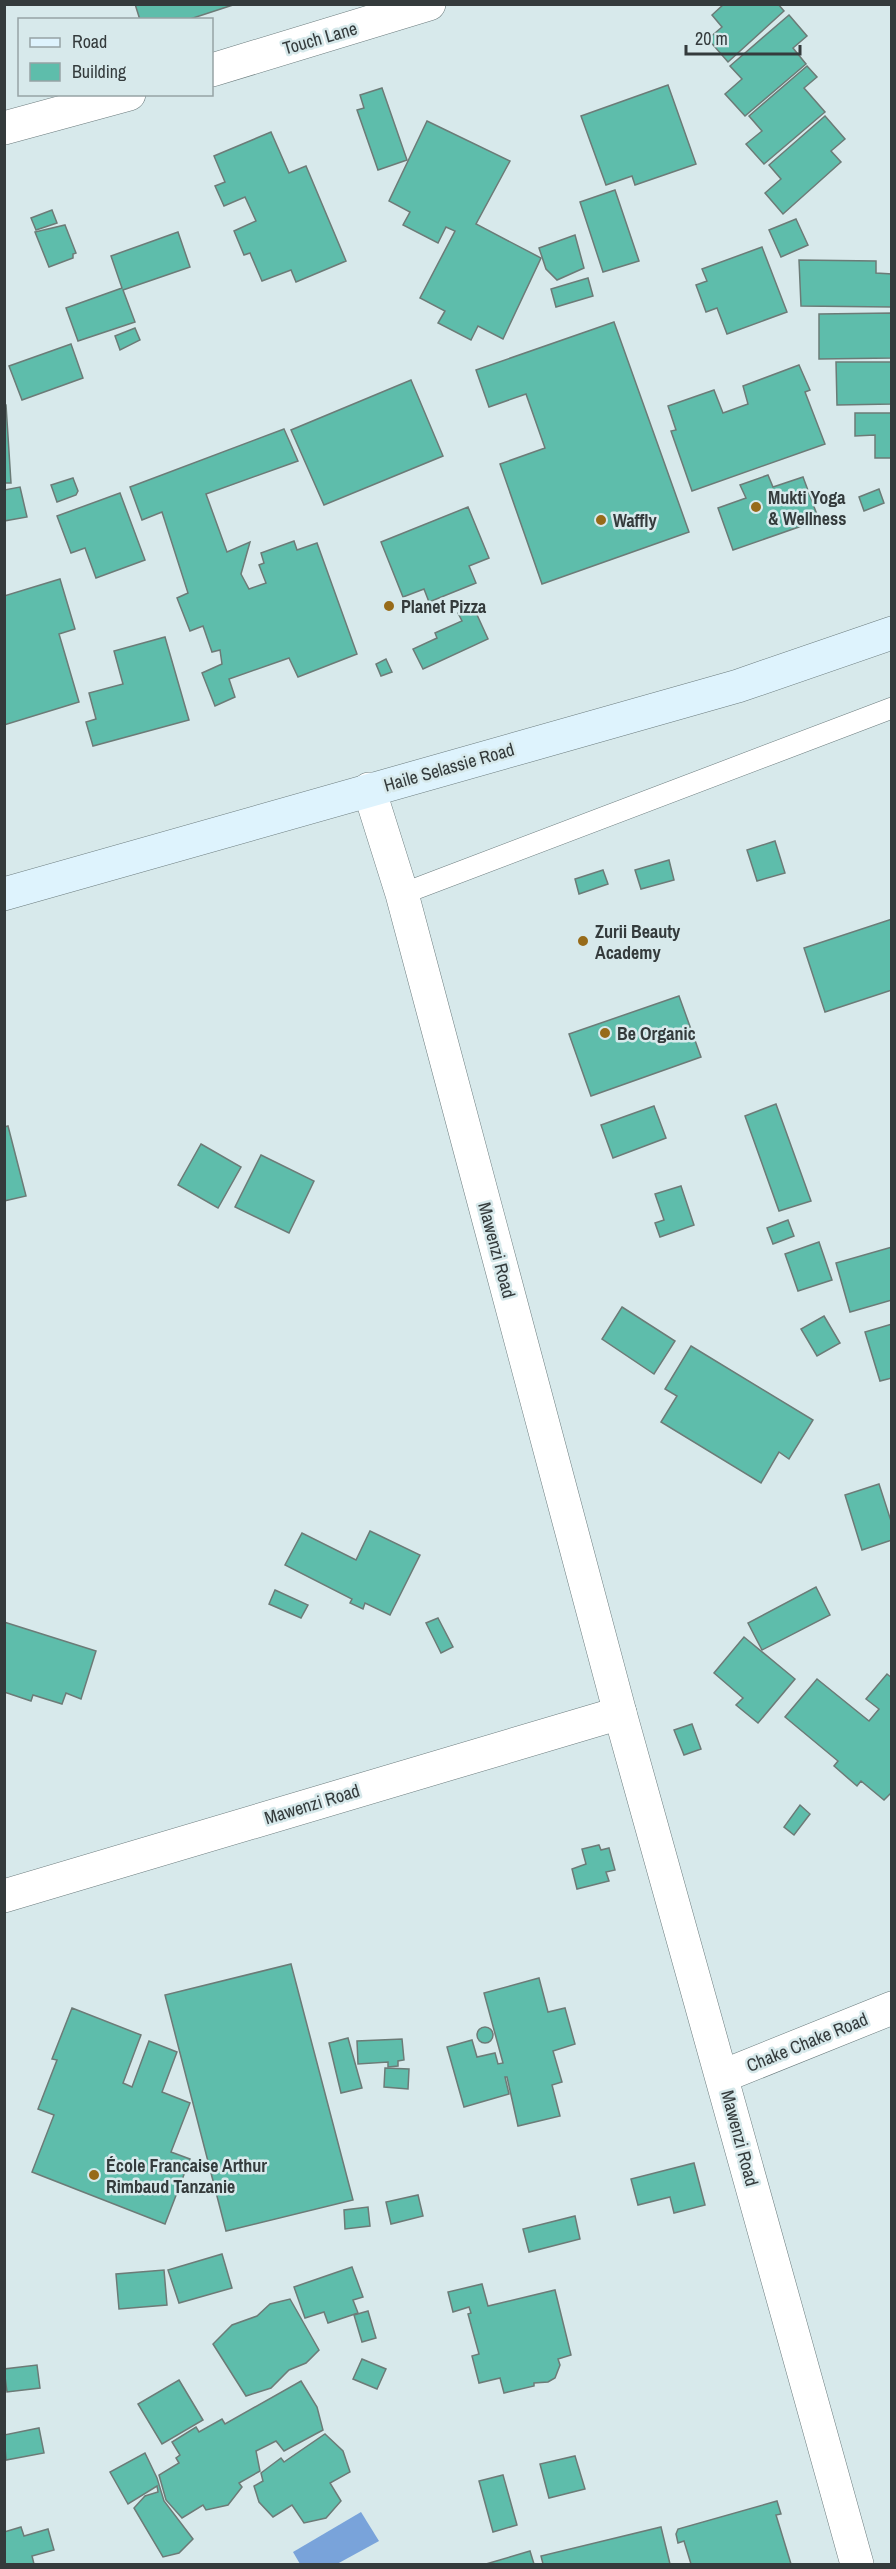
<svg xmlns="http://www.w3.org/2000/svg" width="896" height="2569" font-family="'Archivo Narrow',sans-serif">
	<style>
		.water { fill: #79a3da }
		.building { fill: #5ebdab; stroke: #6c7b77; stroke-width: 1.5 }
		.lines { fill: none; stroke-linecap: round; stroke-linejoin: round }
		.lane-casing { stroke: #6b7b7d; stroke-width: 22 }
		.street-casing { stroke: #6b7b7d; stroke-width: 34 }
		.secondary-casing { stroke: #6b7b7d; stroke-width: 34 }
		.lane { stroke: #fff; stroke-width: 21 }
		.street { stroke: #fff; stroke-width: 33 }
		.secondary { stroke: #def3fd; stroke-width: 33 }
		.poi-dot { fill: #976b19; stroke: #d7e9eb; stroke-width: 2 }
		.labels { text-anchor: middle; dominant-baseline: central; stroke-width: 5; stroke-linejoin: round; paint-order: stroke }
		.street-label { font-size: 18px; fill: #343b3c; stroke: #d7e9eb }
		.poi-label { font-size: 18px; font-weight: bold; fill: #343b3c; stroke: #d7e9eb; text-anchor: start }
	</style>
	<rect width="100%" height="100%" fill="#d7e9eb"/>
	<!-- water -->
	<polygon class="water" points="361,2512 379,2541 337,2564 300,2564 293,2552"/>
	<!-- building -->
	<g class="building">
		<polygon points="135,4 236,4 187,20 140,20"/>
		<polygon points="724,4 778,4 784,11 728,62 708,39 722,27 712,15"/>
		<polygon points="789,15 807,36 793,48 806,64 745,116 725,94 742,79 730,66"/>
		<polygon points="807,66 817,77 804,88 825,112 764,164 746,144 762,131 749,116"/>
		<polygon points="668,85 696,164 635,185 632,176 606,185 581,116"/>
		<polygon points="382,88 407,160 378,170 357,110 364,108 360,95"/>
		<polygon points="825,116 845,139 831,151 841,162 783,214 765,193 781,179 769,165"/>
		<polygon points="427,121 510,161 476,224 541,258 503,339 478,326 471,340 438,323 445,311 420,298 455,231 446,227 438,243 403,225 410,212 389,201"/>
		<polygon points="271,132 289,173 306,166 346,261 296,282 291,270 262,281 250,253 244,255 234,231 256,221 245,197 224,206 215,186 225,182 214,156"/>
		<polygon points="615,190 639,261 603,272 580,202"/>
		<polygon points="52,210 57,223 36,230 31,218"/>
		<polygon points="796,219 808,245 781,257 769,230"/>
		<polygon points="65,225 76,253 73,254 73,258 49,267 35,232"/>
		<polygon points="178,232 190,267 123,290 135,322 78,341 66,308 122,288 111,256"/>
		<polygon points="575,235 584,268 557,280 546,269 539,248"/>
		<polygon points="762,247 787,312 727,334 717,308 706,312 696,285 707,281 702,269"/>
		<polygon points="799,260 876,261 876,273 892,274 892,307 801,306"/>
		<polygon points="588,278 593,296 556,307 551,289"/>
		<polygon points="892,313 892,358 819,359 819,314"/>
		<polygon points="614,322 689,532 542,584 500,464 545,448 526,394 489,407 476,370"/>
		<polygon points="135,328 140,340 120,350 115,336"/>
		<polygon points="71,344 83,378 22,400 9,366"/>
		<polygon points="836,362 892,362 892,404 837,405"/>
		<polygon points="799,365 810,390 805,392 825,444 692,491 671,431 676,430 668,406 714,390 723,413 748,404 743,386"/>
		<polygon points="411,380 443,456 324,505 291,430"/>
		<polygon points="4,405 6,405 11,483 4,483"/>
		<polygon points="855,413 892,413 892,458 875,458 875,435 855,436"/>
		<polygon points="284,429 298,461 206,494 227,552 250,542 241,574 249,589 266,583 259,565 264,563 261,553 294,541 297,550 317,543 357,654 298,677 289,658 229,679 235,697 215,706 202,673 222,664 220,650 212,652 203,626 190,631 177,598 188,593 162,512 142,520 130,487"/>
		<polygon points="768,475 773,487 803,477 819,520 733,550 718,508 746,498 740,485"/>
		<polygon points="73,478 78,491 76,495 57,502 51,485"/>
		<polygon points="20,487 27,517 4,521 4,490"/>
		<polygon points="879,489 884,503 864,511 859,497"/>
		<polygon points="120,493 145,560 96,578 85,548 71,553 57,516"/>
		<polygon points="468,507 489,558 469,566 476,583 429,602 424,589 403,597 381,542"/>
		<polygon points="60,579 75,629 59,634 79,702 4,725 4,596"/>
		<polygon points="473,606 488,639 423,669 413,649 437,638 435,633 462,621 458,613"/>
		<polygon points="165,637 189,720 93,746 86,722 96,719 89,693 123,684 114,651"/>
		<polygon points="386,659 392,672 381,676 376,664"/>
		<polygon points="775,841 785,873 757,881 747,850"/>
		<polygon points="669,860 674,880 641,889 635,870"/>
		<polygon points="603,870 608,884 579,894 575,879"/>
		<polygon points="892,919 892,990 825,1012 804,948"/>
		<polygon points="679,996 701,1057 591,1096 569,1034"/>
		<polygon points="776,1104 811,1201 779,1211 745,1116"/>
		<polygon points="654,1106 666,1138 613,1158 601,1125"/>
		<polygon points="8,1126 26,1196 4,1201 4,1127"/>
		<polygon points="201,1144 241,1167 218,1208 178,1185"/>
		<polygon points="261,1155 314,1181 289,1233 235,1207"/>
		<polygon points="681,1186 694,1225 660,1237 655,1223 664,1220 655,1194"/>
		<polygon points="788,1220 794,1236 773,1244 767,1228"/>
		<polygon points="819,1242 832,1280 798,1291 785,1254"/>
		<polygon points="892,1247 892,1300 850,1312 836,1263"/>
		<polygon points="622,1307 675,1341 654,1374 602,1339"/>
		<polygon points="824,1316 840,1343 817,1356 801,1329"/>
		<polygon points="892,1324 892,1378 880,1381 865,1332"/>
		<polygon points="691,1346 813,1420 789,1459 779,1452 761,1483 661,1422 677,1396 665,1389"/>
		<polygon points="879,1484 892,1524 892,1540 862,1550 845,1495"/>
		<polygon points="370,1531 420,1555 390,1615 365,1603 363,1609 350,1603 352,1599 285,1565 302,1533 356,1560"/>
		<polygon points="816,1587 830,1615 762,1650 748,1623"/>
		<polygon points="275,1590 308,1605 301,1618 269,1604"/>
		<polygon points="438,1618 453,1647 441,1653 426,1623"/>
		<polygon points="4,1622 96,1651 81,1699 66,1693 62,1704 33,1695 31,1701 4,1692"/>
		<polygon points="744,1637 795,1679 758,1723 736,1705 743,1698 714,1673"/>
		<polygon points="887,1674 892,1678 892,1792 884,1800 861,1781 857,1786 834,1766 838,1761 785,1717 817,1679 869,1721 879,1709 866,1699"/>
		<polygon points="692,1724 701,1749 684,1755 674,1730"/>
		<polygon points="800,1805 810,1814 794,1835 784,1827"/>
		<polygon points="599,1845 601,1850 609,1848 615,1870 606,1872 609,1881 577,1889 572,1869 586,1864 582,1849"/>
		<polygon points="291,1964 353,2200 226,2231 165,1995"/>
		<polygon points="539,1978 548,2012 565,2008 575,2044 553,2051 562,2082 552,2085 560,2116 518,2126 507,2077 505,2077 509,2094 464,2107 447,2047 472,2040 477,2057 495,2053 498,2064 503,2063 484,1993"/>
		<polygon points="72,2008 141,2035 123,2083 132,2087 149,2041 177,2052 162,2092 190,2103 171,2152 190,2159 165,2224 32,2172 54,2115 38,2109 57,2060 52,2059"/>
		<circle cx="485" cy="2035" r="8"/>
		<polygon points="348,2038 362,2088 341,2093 329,2043"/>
		<polygon points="402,2039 404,2060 398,2061 398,2066 388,2067 388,2062 358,2064 357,2041"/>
		<polygon points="385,2068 409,2069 408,2089 384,2087"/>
		<polygon points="694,2163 705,2205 674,2213 670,2197 638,2205 631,2179"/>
		<polygon points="418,2195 423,2216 391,2224 386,2202"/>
		<polygon points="368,2207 370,2226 345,2229 344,2210"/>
		<polygon points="575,2216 580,2239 529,2252 523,2229"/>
		<polygon points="222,2254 232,2288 179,2303 168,2270"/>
		<polygon points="352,2267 363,2297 353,2300 358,2313 328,2323 324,2312 305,2318 294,2287"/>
		<polygon points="164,2270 167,2305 119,2309 116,2274"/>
		<polygon points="482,2284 488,2306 555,2290 571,2355 558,2359 560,2365 555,2378 548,2382 534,2383 534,2386 504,2393 500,2378 479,2383 472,2356 479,2354 468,2314 471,2313 469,2307 453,2312 448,2292"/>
		<polygon points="290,2299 319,2350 306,2363 289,2370 271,2388 246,2396 213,2344 232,2325 257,2316 270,2304"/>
		<polygon points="368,2311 376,2338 362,2342 354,2315"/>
		<polygon points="362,2359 386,2369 377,2389 353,2379"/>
		<polygon points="37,2365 40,2388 7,2392 4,2369"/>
		<polygon points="179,2380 203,2420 162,2444 138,2404"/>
		<polygon points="301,2381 317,2407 323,2430 284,2451 276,2441 256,2451 260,2471 239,2483 242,2487 228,2505 206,2510 203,2505 182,2518 166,2500 159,2475 179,2463 176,2458 180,2455 172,2442 196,2427 199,2432 222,2419 225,2424"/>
		<polygon points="39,2428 44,2453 6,2460 4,2435"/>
		<polygon points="325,2434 343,2451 350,2472 330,2483 341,2501 326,2518 304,2523 292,2505 273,2517 259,2502 254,2486 263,2481 261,2473 281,2458 284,2462"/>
		<polygon points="145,2453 157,2478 164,2501 193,2539 179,2553 163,2557 134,2508 145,2496 158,2492 157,2486 128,2504 110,2472"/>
		<polygon points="575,2456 585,2489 549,2498 540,2464"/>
		<polygon points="503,2475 517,2525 493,2532 479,2481"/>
		<polygon points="777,2501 781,2514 776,2515 791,2564 691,2564 684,2541 678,2543 676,2534 678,2529"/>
		<polygon points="21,2527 24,2536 48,2529 54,2550 32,2556 34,2564 4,2564 4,2532"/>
		<polygon points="661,2527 670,2564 543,2564 541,2556"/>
		<polygon points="530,2551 534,2564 486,2564"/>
	</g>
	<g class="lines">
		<!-- lane casing -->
		<g class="lane-casing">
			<polyline id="lane" points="402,894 892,708"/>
		</g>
		<!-- street casing -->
		<g class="street-casing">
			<g id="street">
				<polyline points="212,70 429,4"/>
				<polyline points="4,128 129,94"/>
				<polyline points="369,789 402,894 620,1713 857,2564"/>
				<polyline points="4,1896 620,1713"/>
				<polyline points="723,2076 892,2008"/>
			</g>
		</g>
		<!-- secondary casing -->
		<g class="secondary-casing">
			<polyline id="secondary" points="4,894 738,686 892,633"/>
		</g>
		<!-- lane -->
		<use href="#lane" class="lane"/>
		<!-- street -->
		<use href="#street" class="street"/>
		<!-- secondary -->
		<use href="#secondary" class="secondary"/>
	</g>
	<!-- markers -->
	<g class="poi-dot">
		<circle cx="756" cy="507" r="6"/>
		<circle cx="601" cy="520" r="6"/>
		<circle cx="389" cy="606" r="6"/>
		<circle cx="583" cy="941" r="6"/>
		<circle cx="605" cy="1033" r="6"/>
		<circle cx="94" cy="2175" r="6"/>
	</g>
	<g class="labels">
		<!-- street labels -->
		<g class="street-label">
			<text transform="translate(320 38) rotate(-16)">Touch Lane</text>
			<text transform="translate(449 767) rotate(-16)">Haile Selassie Road</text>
			<text transform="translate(497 1250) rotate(75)">Mawenzi Road</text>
			<text transform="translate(312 1804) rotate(-17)">Mawenzi Road</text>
			<text transform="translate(807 2042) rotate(-22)">Chake Chake Road</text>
			<text transform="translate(740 2138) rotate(75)">Mawenzi Road</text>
		</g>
		<!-- poi labels -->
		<g class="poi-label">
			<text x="768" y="497">Mukti Yoga<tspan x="768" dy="21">&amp; Wellness</tspan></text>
			<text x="613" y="520">Waffly</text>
			<text x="401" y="606">Planet Pizza</text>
			<text x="595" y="931">Zurii Beauty<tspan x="595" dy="21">Academy</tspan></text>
			<text x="617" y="1033">Be Organic</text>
			<text x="106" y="2165">École Francaise Arthur<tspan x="106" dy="21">Rimbaud Tanzanie</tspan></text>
		</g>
	</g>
	<!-- border -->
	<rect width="896" height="2569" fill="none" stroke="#343b3c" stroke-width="12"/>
	<!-- legend -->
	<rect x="18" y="18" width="195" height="78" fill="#d7e9eb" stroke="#96a3a5" stroke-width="1.5"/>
	<rect x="30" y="38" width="30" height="9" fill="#def3fd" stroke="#96a3a5" stroke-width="1.5"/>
	<text x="72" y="48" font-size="18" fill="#343b3c">Road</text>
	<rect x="30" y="63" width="30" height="18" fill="#5ebdab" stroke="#96a3a5" stroke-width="1.5"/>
	<text x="72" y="78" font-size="18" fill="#343b3c">Building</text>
	<!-- scale -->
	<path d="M686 45v9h114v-9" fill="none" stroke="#343b3c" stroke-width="3"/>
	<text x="695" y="45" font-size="18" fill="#343b3c" stroke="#d7e9eb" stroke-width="4.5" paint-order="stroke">20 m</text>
</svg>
